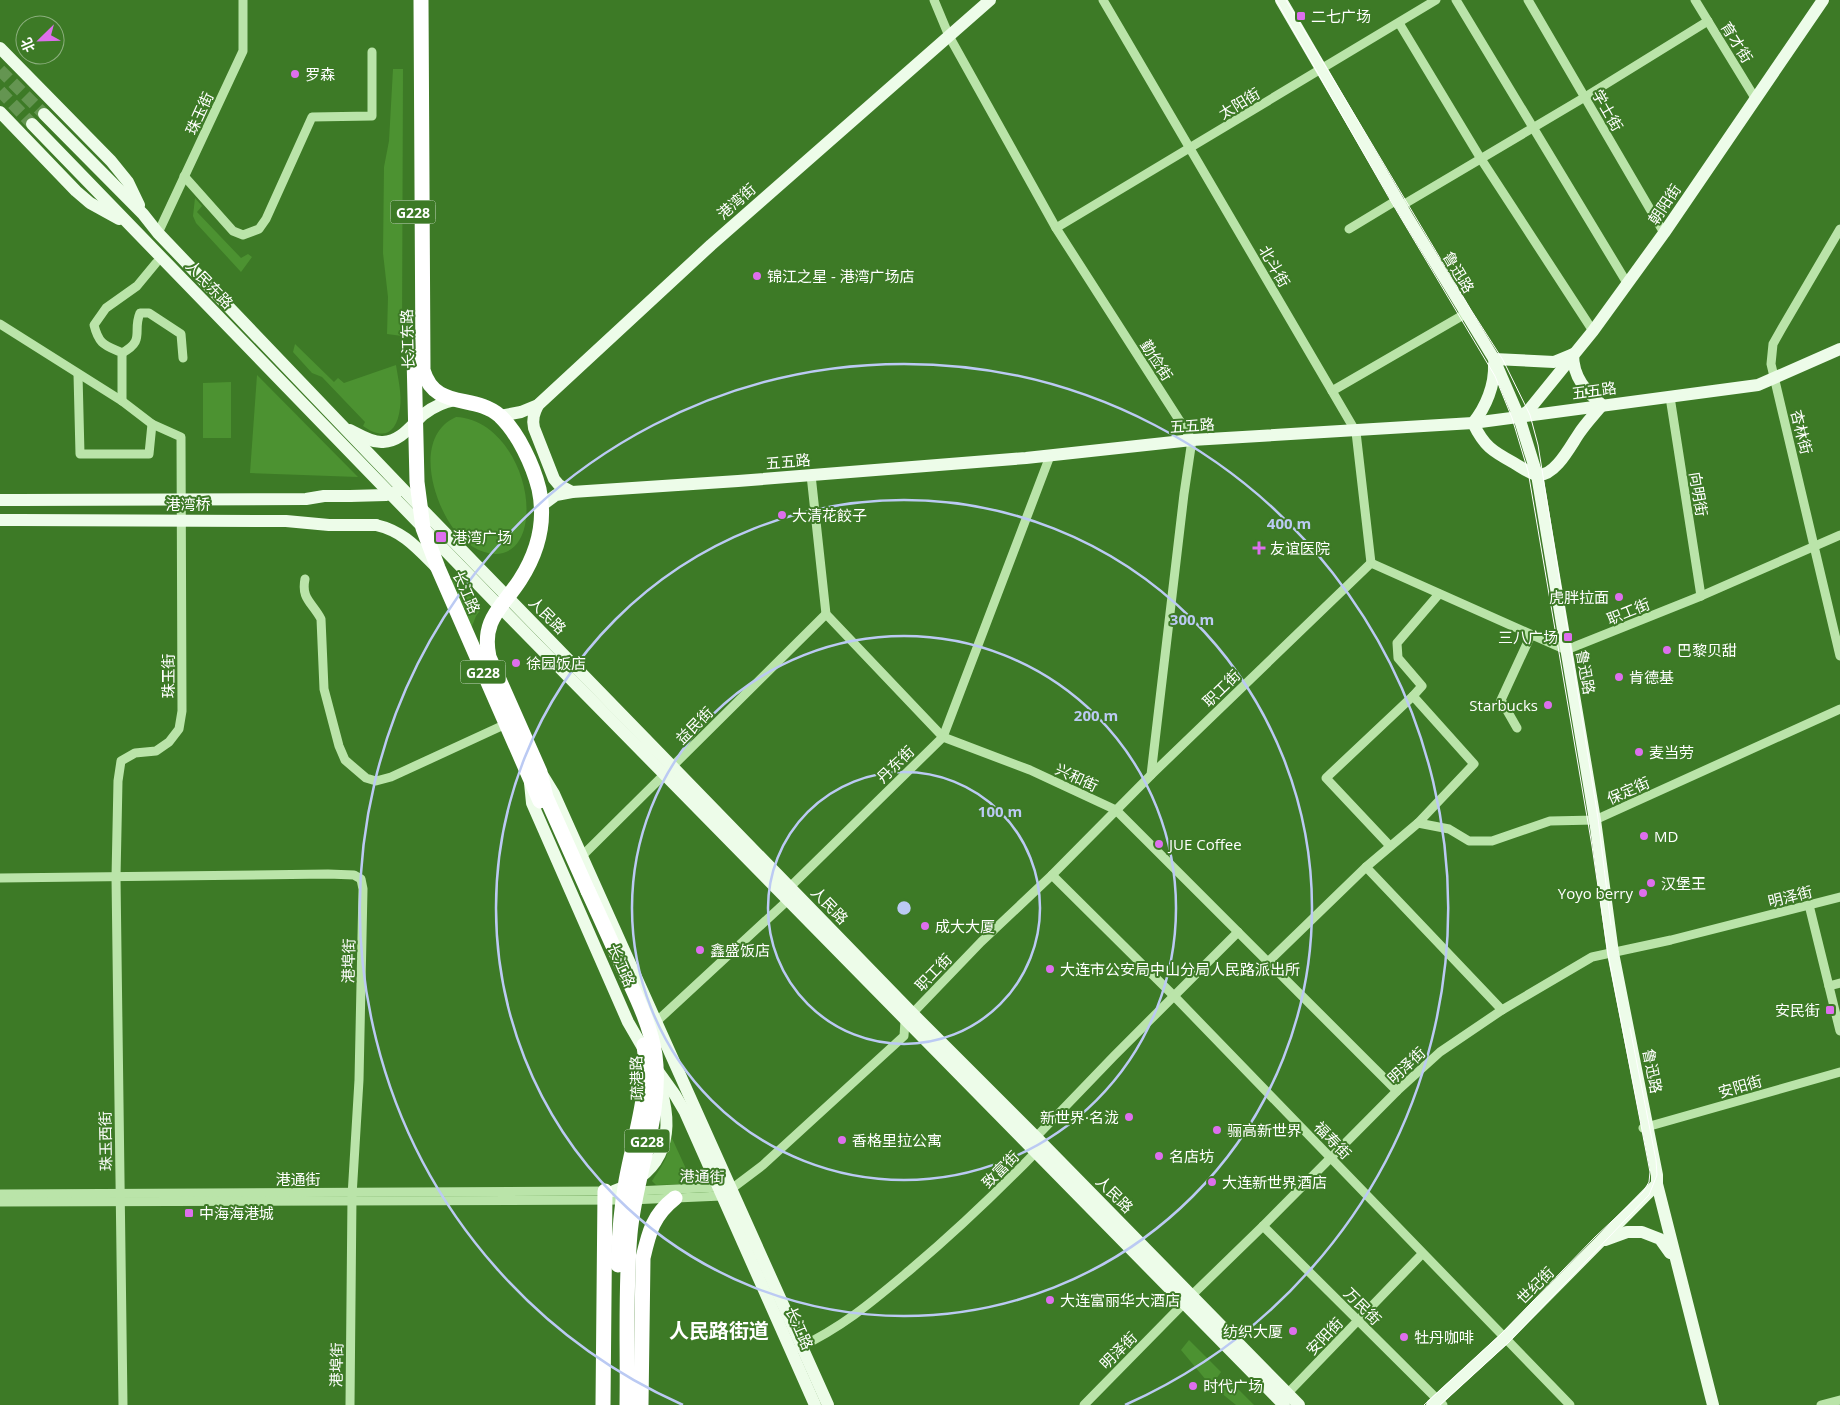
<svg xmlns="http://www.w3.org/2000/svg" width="1840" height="1405" font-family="'Open Sans','Noto Sans SC',sans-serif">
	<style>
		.green { fill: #4c9231 }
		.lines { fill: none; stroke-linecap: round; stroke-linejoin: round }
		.major-tunnel { stroke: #649551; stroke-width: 12; stroke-dasharray: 12 6; stroke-linecap: butt }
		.minor { stroke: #bae4a9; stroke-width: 9 }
		.major { stroke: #edfce9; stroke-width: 12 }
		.highway { stroke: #fff; stroke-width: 15 }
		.tram { stroke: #fff; stroke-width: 1 }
		.major-bridge { stroke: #edfce9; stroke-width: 12 }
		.highway-bridge { stroke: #fff; stroke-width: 15 }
		.ring { fill: none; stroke: #bbcaf3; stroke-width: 2.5 }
		.poi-dot { fill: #dd6fed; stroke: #3d7a26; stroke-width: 2 }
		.labels { text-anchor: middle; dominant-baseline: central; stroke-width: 4; stroke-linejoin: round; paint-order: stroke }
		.shield { fill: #3d7a26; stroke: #c5d7be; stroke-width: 1 }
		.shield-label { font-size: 14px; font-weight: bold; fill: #fff }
		.poi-label { font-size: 15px; fill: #fff; stroke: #3d7a26; text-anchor: start }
		.street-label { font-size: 15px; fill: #fff; stroke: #3d7a26 }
		.district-label { font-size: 20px; font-weight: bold; fill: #fff; stroke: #3d7a26 }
		.centre { fill: #bbcaf3; stroke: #3d7a26; stroke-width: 2.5 }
		.ring-label { font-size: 15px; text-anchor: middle; font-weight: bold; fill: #bbcaf3; stroke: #3d7a26; stroke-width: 4; stroke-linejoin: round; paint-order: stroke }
	</style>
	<rect width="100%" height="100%" fill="#3d7a26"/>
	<!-- green -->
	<g class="green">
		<polygon points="393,69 403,69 402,336 387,334 388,297 383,253 384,167 389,141"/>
		<polygon points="195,198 202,206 197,212 241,258 248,254 252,257 241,272 196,223 193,216"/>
		<path d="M295 344 334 382 338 378 344 383 396 365C398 378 402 395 400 408 397 433 384 441 363 426L365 422 322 377 312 373 293 352Z"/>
		<polygon points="257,375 358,477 250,473"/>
		<polygon points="231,382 231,438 203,438 203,383"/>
		<path d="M456 417C502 419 531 477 526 519 520 568 476 560 453 528 432 499 414 436 456 417Z"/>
		<polygon points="448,575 482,608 476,616 471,629"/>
		<path d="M670 1134 693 1184 656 1185 652 1181C664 1162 669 1158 670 1134Z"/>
		<polygon points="1189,1340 1221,1372 1211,1386 1181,1350"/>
		<polygon points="1229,1380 1254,1405 1236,1405 1220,1392"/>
	</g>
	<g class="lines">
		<!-- major-tunnel -->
		<g class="major-tunnel">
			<polyline points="0,70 44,114"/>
			<polyline points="0,91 32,124"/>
		</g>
		<!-- minor -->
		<g class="minor">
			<polyline points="934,0 949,36 1056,228 1192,440 1184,494 1151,775"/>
			<polyline points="1103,0 1356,432 1371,563"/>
			<polyline points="1456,0 1627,283"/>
			<polyline points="1528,0 1664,233"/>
			<polyline points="1695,0 1755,98"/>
			<polyline points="1399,23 1481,159 1593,331"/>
			<polyline points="184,176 233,231 243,235 259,229 266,219 312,117 372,116 372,52"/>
			<polyline points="1401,206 1585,97 1708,21"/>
			<polyline points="1056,228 1436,0"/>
			<polyline points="1349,229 1397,200"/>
			<polyline points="1840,229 1782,328 1773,344 1771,364 1840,656"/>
			<polyline points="158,233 243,51 243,0"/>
			<polyline points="0,324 122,401 152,424 181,437 182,711 179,729 169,742 156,751 135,753 121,761 118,781 116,877 123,1405"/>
			<path d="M122 353C146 340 132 332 140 313H149L181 334 183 358"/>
			<polyline points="78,374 80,454 149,454 152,424"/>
			<polyline points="1332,391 1465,314"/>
			<polyline points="1670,397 1701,596"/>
			<path d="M122 401V353C105 345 99 345 94 325L106 308 137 286 156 263"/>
			<polyline points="811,475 826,614 943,737 1030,770 1116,810 1397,1091"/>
			<path d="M305 579C301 599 312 602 321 619L324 689 339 746 345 760 366 778 376 781 391 777 506 724"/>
			<polyline points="1517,728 1501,700 1531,635"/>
			<polyline points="1418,823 1449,829 1469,841 1492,841 1550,821 1595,820 1840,709"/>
			<polyline points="1390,846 1326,778 1413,696"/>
			<polyline points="582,856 826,614"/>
			<polyline points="1366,867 1502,1010"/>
			<polyline points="1052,875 1174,996 1570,1405"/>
			<polyline points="0,878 328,874 354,875 361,879 363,889 359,1080 352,1196 350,1405"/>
			<polyline points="1809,905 1840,1031"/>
			<polyline points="1268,962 1366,867 1418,823 1474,764 1413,696 1422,686 1398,658 1397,643 1439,594"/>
			<polyline points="1829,986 1840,983"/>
			<polyline points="656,1022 787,901 790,887 943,737 1050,456"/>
			<polyline points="1643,1128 1840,1072"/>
			<polyline points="635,1191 721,1187"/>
			<polyline points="0,1194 609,1191"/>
			<polyline points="0,1202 630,1200 722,1196 763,1165 904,1036 905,1021 981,942 1052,875 1151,775 1371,563 1566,650 1701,596 1840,535"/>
			<polyline points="1263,1226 1443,1405"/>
			<path d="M798 1348C843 1327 873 1301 910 1270 954 1233 995 1194 1035 1153L1036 1137 1114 1056 1238 932"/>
			<polyline points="1288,1393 1422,1254"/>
			<polyline points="1084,1405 1192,1295 1263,1226 1397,1091 1440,1052 1502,1010 1592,957 1671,940 1840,897"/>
			<polyline points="1821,1405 1840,1400"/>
		</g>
		<!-- major -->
		<g class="major">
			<polyline points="1281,0 1408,218 1494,359 1519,417 1537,475 1595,820 1613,953 1657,1175 1657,1184 1713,1405"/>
			<polyline points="0,48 111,161 128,182 139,205"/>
			<polyline points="0,112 76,191 90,203 119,219"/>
			<polyline points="44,114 143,214 158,233 420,507 912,1013 1036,1137 1299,1405"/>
			<polyline points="32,124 500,607 1284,1405"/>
			<polyline points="1494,359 1554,362 1571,355"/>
			<path d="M538 405C534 413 532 419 534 428L554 479 559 485 572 492"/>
			<polyline points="500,416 521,412 538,405 711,245 990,0"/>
			<polyline points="1519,417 1528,411 1593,331 1664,233 1823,0"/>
			<path d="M1473 423C1484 446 1492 451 1514 463 1521 467 1530 474 1538 475 1555 476 1570 447 1578 435 1585 424 1594 415 1602 405 1586 391 1573 378 1573 354"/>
			<path d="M1473 423C1486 407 1495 385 1494 364"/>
			<path d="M350 430C360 435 372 443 383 442 402 441 411 425 424 414 433 407 443 402 455 400"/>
			<polyline points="350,496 386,495 397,492"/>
			<polyline points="0,500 19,500"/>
			<polyline points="541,506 556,495 572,492 738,481 1026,458 1192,440 1473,423 1758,385 1840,349"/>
			<polyline points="0,520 19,520"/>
			<path d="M376 525C403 531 417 548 436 567"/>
			<polyline points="543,776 554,794 828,1405"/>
			<polyline points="530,783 532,803 628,1022 650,1060 675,1095 685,1112 815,1405"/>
			<path d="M614 1191C667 1172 676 1130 658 1081"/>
			<polyline points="1605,1240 1627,1232 1642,1232 1660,1239 1670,1253"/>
			<polyline points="1432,1405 1505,1338 1657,1184"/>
		</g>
		<!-- highway -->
		<g class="highway">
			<path d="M421 0 423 370C435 411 474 393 500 416 518 433 533 465 539 489 546 521 538 552 520 580 502 608 481 619 489 657L540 772 546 797 588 891"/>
			<polyline points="414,356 417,482 423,528 438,568 540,801"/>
			<polyline points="603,1405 605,1191"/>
			<path d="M641 1405 643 1258C649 1232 653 1215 675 1198"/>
		</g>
		<!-- tram -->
		<g class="tram">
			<polyline points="1276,0 1392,203 1495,376 1512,418 1528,471 1592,846 1608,954 1650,1172 1649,1182 1643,1192 1595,1237 1501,1334 1424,1405"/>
			<polyline points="1286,0 1471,310 1503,360 1530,415 1538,445 1598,818 1611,925"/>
			<polyline points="1440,1405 1509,1342 1649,1195 1657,1175 1656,1160 1630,1028"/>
		</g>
		<!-- major-bridge -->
		<g class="major-bridge">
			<polyline points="19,500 306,499 324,496 350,496"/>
			<polyline points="19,520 286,521 329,525 376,525"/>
		</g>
		<!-- highway-bridge -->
		<g class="highway-bridge">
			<path d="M588 891C601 919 614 948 627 977 639 1002 651 1028 655 1055 663 1116 635 1174 630 1234 625 1291 628 1349 627 1405"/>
			<path d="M618 1265C619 1236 621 1209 626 1181 634 1136 651 1091 644 1045"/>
		</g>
	</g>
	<!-- distance rings -->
	<g class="ring">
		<circle cx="904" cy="908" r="136"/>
		<circle cx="904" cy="908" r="272"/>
		<circle cx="904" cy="908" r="408"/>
		<path d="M683 1405A544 544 0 1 1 1125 1405"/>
	</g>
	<!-- markers -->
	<g class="poi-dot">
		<rect x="1296" y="11" width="10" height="10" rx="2.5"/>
		<circle cx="295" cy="74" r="5"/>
		<circle cx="757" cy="276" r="5"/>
		<circle cx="782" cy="515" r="5"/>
		<rect x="435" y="531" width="12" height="12" rx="2.5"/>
		<path d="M1256.5 540.5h5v5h5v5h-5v5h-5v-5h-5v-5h5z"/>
		<circle cx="1619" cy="597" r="5"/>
		<rect x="1563" y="632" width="10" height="10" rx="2.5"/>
		<circle cx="1667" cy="650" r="5"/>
		<circle cx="516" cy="663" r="5"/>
		<circle cx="1619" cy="677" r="5"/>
		<circle cx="1548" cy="705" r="5"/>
		<circle cx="1639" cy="752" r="5"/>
		<circle cx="1644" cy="836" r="5"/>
		<circle cx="1159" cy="844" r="5"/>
		<circle cx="1651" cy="883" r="5"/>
		<circle cx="1643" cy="893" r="5"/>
		<circle cx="925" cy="926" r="5"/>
		<circle cx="700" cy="950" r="5"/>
		<circle cx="1050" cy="969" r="5"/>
		<rect x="1825" y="1005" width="10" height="10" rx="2.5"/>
		<circle cx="1129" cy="1117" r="5"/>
		<circle cx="1217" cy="1130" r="5"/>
		<circle cx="842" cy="1140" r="5"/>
		<circle cx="1159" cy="1156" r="5"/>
		<circle cx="1212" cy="1182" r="5"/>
		<rect x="184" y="1208" width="10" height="10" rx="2.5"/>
		<circle cx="1050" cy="1300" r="5"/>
		<circle cx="1293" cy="1331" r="5"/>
		<circle cx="1404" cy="1337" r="5"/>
		<circle cx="1193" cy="1386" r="5"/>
	</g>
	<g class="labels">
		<!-- shield labels -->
		<g class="shield">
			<rect x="390.5" y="200.5" width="45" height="23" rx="4"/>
			<rect x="460.5" y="660.5" width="45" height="23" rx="4"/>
			<rect x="624.5" y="1129.5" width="45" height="23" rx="4"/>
		</g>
		<g class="shield-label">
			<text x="413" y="212">G228</text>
			<text x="483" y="672">G228</text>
			<text x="647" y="1141">G228</text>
		</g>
		<!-- poi labels -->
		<g class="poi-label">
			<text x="1311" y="16">二七广场</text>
			<text x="305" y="74">罗森</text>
			<text x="767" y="276">锦江之星 - 港湾广场店</text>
			<text x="792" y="515">大清花餃子</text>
			<text x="452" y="537">港湾广场</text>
			<text x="1270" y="548">友谊医院</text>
			<text x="1609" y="597" text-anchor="end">虎胖拉面</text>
			<text x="1558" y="637" text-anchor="end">三八广场</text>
			<text x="1677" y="650">巴黎贝甜</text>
			<text x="526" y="663">徐园饭店</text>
			<text x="1629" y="677">肯德基</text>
			<text x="1538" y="705" text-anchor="end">Starbucks</text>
			<text x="1649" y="752">麦当劳</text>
			<text x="1654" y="836">MD</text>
			<text x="1169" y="844">JUE Coffee</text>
			<text x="1661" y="883">汉堡王</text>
			<text x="1633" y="893" text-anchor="end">Yoyo berry</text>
			<text x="935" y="926">成大大厦</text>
			<text x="710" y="950">鑫盛饭店</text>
			<text x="1060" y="969">大连市公安局中山分局人民路派出所</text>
			<text x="1820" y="1010" text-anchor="end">安民街</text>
			<text x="1119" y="1117" text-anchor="end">新世界·名泷</text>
			<text x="1227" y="1130">骊高新世界</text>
			<text x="852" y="1140">香格里拉公寓</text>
			<text x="1169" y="1156">名店坊</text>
			<text x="1222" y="1182">大连新世界酒店</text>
			<text x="199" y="1213">中海海港城</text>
			<text x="1060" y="1300">大连富丽华大酒店</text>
			<text x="1283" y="1331" text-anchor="end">纺织大厦</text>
			<text x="1414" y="1337">牡丹咖啡</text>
			<text x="1203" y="1386">时代广场</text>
		</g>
		<!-- street labels -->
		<g class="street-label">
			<text transform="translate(1737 42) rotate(58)">育才街</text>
			<text transform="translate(1239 103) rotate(-31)">太阳街</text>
			<text transform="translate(1608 110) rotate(60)">学士街</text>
			<text transform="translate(199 113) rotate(-65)">珠玉街</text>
			<text transform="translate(736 201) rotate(-41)">港湾街</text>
			<text transform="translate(1664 204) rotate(-56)">朝阳街</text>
			<text transform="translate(1275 266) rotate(60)">北斗街</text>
			<text transform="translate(1459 272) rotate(59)">鲁迅路</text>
			<text transform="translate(210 284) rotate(46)">人民东路</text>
			<text transform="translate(407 339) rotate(-92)">长江东路</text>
			<text transform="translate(1157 360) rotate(57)">勤俭街</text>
			<text transform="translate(1594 390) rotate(-8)">五五路</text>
			<text transform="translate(1192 425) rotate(-4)">五五路</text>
			<text transform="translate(1802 432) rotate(76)">杏林街</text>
			<text transform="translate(788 461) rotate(-5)">五五路</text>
			<text transform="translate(1699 494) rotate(81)">向明街</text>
			<text x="188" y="504">港湾桥</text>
			<text transform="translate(467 592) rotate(66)">长江路</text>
			<text transform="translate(1628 611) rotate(-22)">职工街</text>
			<text transform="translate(548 615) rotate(45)">人民路</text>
			<text transform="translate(1586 672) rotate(80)">鲁迅路</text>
			<text transform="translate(168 676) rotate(-90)">珠玉街</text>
			<text transform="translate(1221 688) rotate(-44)">职工街</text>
			<text transform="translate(694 725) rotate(-45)">益民街</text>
			<text transform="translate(895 764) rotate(-44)">丹东街</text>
			<text transform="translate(1077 777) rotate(25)">兴和街</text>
			<text transform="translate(1628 790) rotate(-24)">保定街</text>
			<text transform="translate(1790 896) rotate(-14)">明泽街</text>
			<text transform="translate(830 905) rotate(46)">人民路</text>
			<text transform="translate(348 961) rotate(-89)">港埠街</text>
			<text transform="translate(622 965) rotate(66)">长江路</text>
			<text transform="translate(933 972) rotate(-46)">职工街</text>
			<text transform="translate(1406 1065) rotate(-43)">明泽街</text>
			<text transform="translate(1653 1071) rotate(79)">鲁迅路</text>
			<text transform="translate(636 1078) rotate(-91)">疏港路</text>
			<text transform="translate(1740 1086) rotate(-16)">安阳街</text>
			<text transform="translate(1333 1140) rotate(46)">福寿街</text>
			<text transform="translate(105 1141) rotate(-91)">珠玉西街</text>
			<text transform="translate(1000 1169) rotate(-45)">致富街</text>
			<text transform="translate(702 1176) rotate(1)">港通街</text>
			<text x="298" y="1179">港通街</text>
			<text transform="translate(1115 1194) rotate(45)">人民路</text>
			<text transform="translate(1535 1285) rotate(-45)">世纪街</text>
			<text transform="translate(1363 1306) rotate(45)">万民街</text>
			<text transform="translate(800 1328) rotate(66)">长江路</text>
			<text transform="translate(1324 1336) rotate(-46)">安阳街</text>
			<text transform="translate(1118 1350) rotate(-45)">明泽街</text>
			<text transform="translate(336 1365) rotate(-89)">港埠街</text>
		</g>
		<!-- district labels -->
		<g class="district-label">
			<text x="719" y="1330">人民路街道</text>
		</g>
	</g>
	<circle cx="904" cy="908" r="8" class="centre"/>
	<g class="ring-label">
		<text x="1289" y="529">400 m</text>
		<text x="1192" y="625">300 m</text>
		<text x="1096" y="721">200 m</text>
		<text x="1000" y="817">100 m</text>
	</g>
	<!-- north arrow -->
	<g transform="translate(40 40) rotate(247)"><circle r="24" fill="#3d7a26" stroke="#8baf7d"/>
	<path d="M0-4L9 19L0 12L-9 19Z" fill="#dd6fed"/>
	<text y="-8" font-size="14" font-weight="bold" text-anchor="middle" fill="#ffffff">北</text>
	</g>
</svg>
